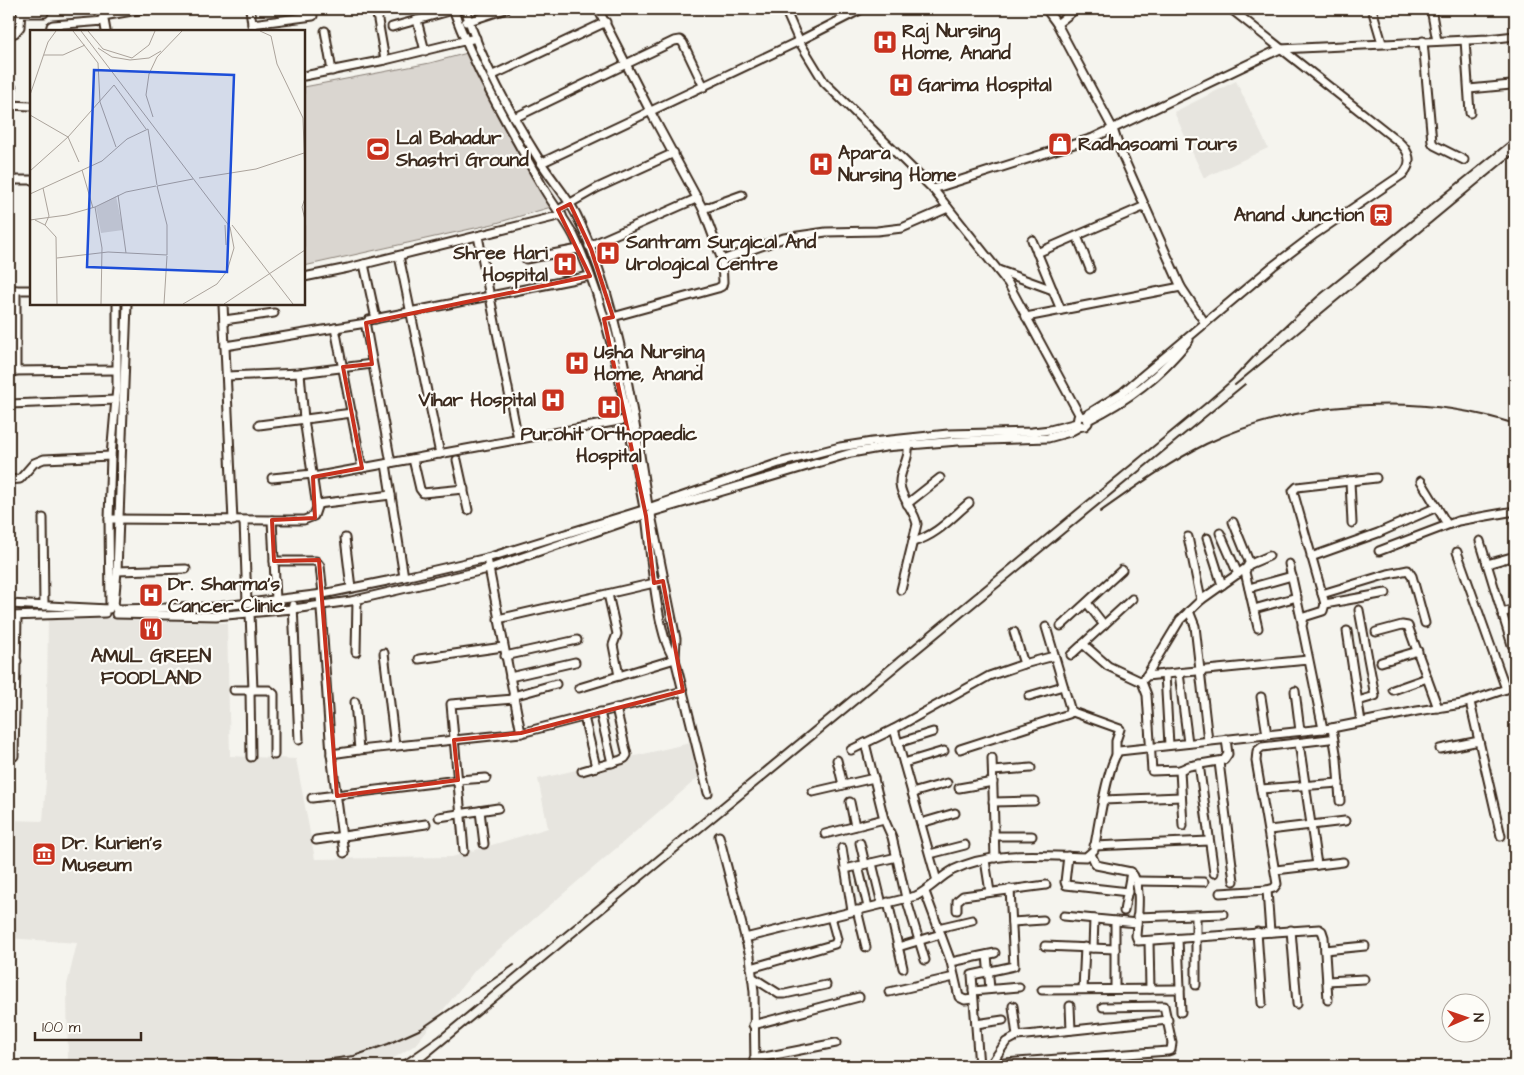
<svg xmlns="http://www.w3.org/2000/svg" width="1524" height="1075" font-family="'Architects Daughter',sans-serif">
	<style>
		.built { fill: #e7e5df }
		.green { fill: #dad6d0; stroke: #8a8077 }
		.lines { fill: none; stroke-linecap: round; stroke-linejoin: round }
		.minor-casing { stroke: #3b2a1e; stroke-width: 11 }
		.minor { stroke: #fdfcf7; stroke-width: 7 }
		.rail { stroke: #3b2a1e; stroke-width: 2 }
		.marked { fill: none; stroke: #c8321e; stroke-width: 4; stroke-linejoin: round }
		.labels { text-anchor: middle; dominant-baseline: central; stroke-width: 4.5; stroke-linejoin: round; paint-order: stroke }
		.poi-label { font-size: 19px; font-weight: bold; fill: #3b2a1e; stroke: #fdfcf7; text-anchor: start }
		.inset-road { fill: none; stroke: #aba39b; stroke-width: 1 }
		.view { fill: #1d4ed8; fill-opacity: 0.15; stroke: #1d4ed8; stroke-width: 2.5 }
		.inset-edge { fill: none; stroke: #3b2a1e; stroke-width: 2.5 }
	</style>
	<rect width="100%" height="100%" fill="#f5f4ee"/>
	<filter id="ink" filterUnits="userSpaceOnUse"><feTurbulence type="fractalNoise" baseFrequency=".02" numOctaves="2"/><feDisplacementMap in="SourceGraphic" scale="10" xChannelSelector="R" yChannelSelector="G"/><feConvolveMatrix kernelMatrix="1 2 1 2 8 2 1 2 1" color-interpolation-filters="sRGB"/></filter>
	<g filter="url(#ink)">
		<!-- built -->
		<g class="built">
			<polygon points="1236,81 1268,148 1204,178 1174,112"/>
			<polygon points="48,615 227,623 230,756 296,759 315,859 452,857 548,828 538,779 690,743 699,777 476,969 415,1045 381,1066 68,1066 67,985 77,943 9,938 9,820 43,821 46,781"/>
		</g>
		<!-- green -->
		<polygon class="green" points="471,52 558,205 493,224 304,266 304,87 430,63"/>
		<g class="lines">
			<!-- minor casing -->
			<g class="minor-casing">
				<g id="minor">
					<polyline points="102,9 106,31"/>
					<polyline points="250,9 253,31"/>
					<polyline points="376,9 385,60"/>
					<path d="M453 9C475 69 508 126 540 182 550 201 564 217 574 236 614 321 626 417 644 508L643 512 646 516 651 515 652 510 651 507 647 506 644 508"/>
					<path d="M465 9C482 63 510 113 540 161 551 179 566 195 576 214 619 301 633 411 648 506"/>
					<polyline points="598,9 650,111 703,209 722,260 723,282 722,286 718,288 609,318"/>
					<polyline points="785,9 799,41 824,82 933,189 1008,283 1080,416 1087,417 1088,423 1085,426 1081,426 1077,423 1078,417 1080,416"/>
					<polyline points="1046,9 1057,24 1113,129 1120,150 1181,287 1205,323"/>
					<polyline points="1372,9 1382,43"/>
					<polyline points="1431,9 1437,41"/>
					<polyline points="21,13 44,13"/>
					<polyline points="103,16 144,9"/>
					<polyline points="417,20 425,51"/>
					<polyline points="466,22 506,9"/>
					<polyline points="252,24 313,16"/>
					<polyline points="1057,24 1076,9"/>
					<polyline points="392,27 453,10"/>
					<polyline points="50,31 51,26 53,25 104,21"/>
					<polyline points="325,31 332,71"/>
					<polyline points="9,34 15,33 20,27 21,9"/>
					<polyline points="1465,40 1470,113"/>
					<polyline points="1423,41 1432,142 1434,145 1464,160"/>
					<polyline points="304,76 385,60 476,38"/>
					<polyline points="491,76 606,22"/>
					<polyline points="9,88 12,88"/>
					<polyline points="1469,89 1511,85"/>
					<polyline points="9,105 31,106"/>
					<polyline points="514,118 674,41 680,40 683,43 704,87"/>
					<polyline points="541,163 799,41 862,9"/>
					<polyline points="9,180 31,180"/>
					<polyline points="933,189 1093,138 1280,49 1488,39 1515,36"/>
					<polyline points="703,209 742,195"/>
					<polyline points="558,210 597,188 674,153"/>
					<polyline points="478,236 518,439"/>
					<polyline points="1077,236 1090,269"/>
					<polyline points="1032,240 1061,310"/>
					<polyline points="589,246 698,198"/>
					<polyline points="1037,253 1145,206"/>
					<polyline points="399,256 440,454"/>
					<polyline points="526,259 579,249"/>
					<polyline points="722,260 784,238 826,232 877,231 902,228 948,208"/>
					<polyline points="364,264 376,319"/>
					<polyline points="998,270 1053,290"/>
					<polyline points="304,277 348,268 562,215"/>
					<polyline points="9,290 31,290"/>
					<polyline points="16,290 16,371"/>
					<polyline points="223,304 233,521"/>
					<polyline points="1026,317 1181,287"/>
					<polyline points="224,320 274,313"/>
					<polyline points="335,328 362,468"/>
					<polyline points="225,346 366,323"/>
					<polyline points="9,371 116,370"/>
					<polyline points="300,373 372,364"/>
					<polyline points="9,404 116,400"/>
					<path d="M1085 416 1122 393 1273 266 1315 234 1403 174C1413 163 1410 152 1399 142L1231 9"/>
					<path d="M1088 420C1129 400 1160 376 1189 340"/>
					<polyline points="259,425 352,413"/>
					<polyline points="413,459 420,489 423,493 464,489"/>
					<polyline points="457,460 468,510"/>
					<polyline points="391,463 366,327 366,323 369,320 590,276"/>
					<polyline points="386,464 404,577"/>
					<polyline points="313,477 630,419"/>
					<polyline points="272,478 313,474"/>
					<polyline points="9,480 20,479 34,463 44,459 111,456"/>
					<polyline points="1350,481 1352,523"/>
					<polyline points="1421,481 1447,524"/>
					<polyline points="317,504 391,495"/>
					<polyline points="907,504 940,478"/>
					<polyline points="651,507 779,463 840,447 872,442 948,434 1032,432 1050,430 1077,423"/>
					<polyline points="652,512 851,453 885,447 958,441 1048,438 1070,432 1081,426"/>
					<polyline points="651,515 676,639 675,659 708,793"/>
					<path d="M646 516C650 545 657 642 675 659"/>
					<polyline points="43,518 44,606"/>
					<polyline points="109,519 272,520 304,520 314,516 317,507 304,419 300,373 227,376"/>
					<polyline points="272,520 276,600"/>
					<polyline points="244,521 247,603"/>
					<polyline points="1233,522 1250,564"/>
					<polyline points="1220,533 1238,574"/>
					<polyline points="1188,537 1201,600"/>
					<polyline points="345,538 351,588"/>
					<polyline points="1207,538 1222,585"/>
					<polyline points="1480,541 1512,645"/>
					<path d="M913 542C937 535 950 519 969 503"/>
					<polyline points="1379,551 1458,521 1509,512 1515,512"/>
					<polyline points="1457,552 1506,689"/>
					<polyline points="1311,557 1378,533 1437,507"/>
					<polyline points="487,558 521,733"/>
					<polyline points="274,561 316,561 320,566 323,594"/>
					<polyline points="1289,564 1302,623"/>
					<polyline points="1487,564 1515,556"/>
					<polyline points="117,571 186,569"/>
					<polyline points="1249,588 1292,576"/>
					<path d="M901 590 917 524C914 509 901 499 900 484 899 474 905 466 907 457 909 452 908 446 907 441"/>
					<polyline points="320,594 331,754 344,853"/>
					<polyline points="608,594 617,634 613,645 619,676"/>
					<polyline points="1322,594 1388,574 1408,570 1412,576 1425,623"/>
					<polyline points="1087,603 1104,625"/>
					<polyline points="9,604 109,609"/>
					<polyline points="1325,604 1386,593"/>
					<polyline points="293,605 299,740"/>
					<polyline points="114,606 117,571 127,304"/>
					<polyline points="110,607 109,519 111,456 117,387 117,304"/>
					<polyline points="116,609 216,607 323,594 387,581 487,558 643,510"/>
					<polyline points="1254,609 1297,597"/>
					<polyline points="1189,611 1195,626 1208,741"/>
					<polyline points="250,613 253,690"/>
					<polyline points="1502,613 1515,609"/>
					<polyline points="116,614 216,616 293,609 351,601 488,569 644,515"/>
					<polyline points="9,616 105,613"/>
					<polyline points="498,619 663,581"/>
					<polyline points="1061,626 1122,570"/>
					<polyline points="1258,628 1245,572 1248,565 1269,556"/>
					<polyline points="1347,631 1361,722"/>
					<polyline points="1014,632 1024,664"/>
					<polyline points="1376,632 1402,625 1408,626 1438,708"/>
					<polyline points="1083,644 1108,666 1142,682 1147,695 1152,771 1180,770 1189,766 1224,760 1228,754 1226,739"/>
					<polyline points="356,652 357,600"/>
					<polyline points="384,653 395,746"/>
					<polyline points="1071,655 1132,599"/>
					<polyline points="505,656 577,640"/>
					<polyline points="419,659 503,647"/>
					<polyline points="9,660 17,661"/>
					<polyline points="1381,662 1418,651"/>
					<polyline points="1179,673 1188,743"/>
					<polyline points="1165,674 1169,745"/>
					<polyline points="1146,676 1308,660"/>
					<polyline points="510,677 575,662"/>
					<polyline points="1145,678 1180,620 1201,600 1246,568"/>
					<polyline points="579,688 675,659"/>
					<polyline points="234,690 269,690 274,694 274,755"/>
					<polyline points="250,690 251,757"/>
					<polyline points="1393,690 1427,678"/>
					<polyline points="1295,691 1300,731"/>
					<polyline points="513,696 556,684"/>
					<polyline points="1029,696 1063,686"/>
					<polyline points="1261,697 1267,735"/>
					<polyline points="1358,701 1375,696 1359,610"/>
					<polyline points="355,702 359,750"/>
					<polyline points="1470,702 1501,836"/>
					<polyline points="1070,711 1120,729 1116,741 1116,755"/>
					<polyline points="600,712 612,763"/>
					<polyline points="584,717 596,767"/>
					<polyline points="1332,728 1337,759 1340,801"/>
					<polyline points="894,729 937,881"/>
					<polyline points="1323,729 1302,626 1304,617 1323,611 1325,604 1293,491 1297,487 1376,478"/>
					<polyline points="865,743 884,819 892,837 906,898 925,960"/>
					<polyline points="898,743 933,732"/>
					<polyline points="1299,743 1317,865"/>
					<polyline points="960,749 1069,714 1070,708 1046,627"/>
					<polyline points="1440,749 1479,741"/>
					<polyline points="851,750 894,729 989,676 1024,664 1054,656"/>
					<polyline points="331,754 359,750 521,733 683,691"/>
					<polyline points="9,756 14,756 17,617"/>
					<polyline points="992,758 995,858"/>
					<polyline points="837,760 843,785"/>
					<polyline points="1219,762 1234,881"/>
					<polyline points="904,763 944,751"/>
					<polyline points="1199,764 1214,873"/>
					<polyline points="1180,770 1183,826"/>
					<polyline points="582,771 621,760 625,758 627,755 616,708"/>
					<polyline points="993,771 1031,768"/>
					<polyline points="959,788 993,782"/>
					<polyline points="1261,789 1339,783"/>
					<polyline points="813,792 874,778"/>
					<polyline points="912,793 947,783"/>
					<polyline points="312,798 458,780 486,778"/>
					<polyline points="1103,800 1181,797"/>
					<polyline points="850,802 855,826"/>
					<polyline points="993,802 1034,801"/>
					<polyline points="480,811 484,844"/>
					<polyline points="439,817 498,808"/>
					<polyline points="921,823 955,813"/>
					<polyline points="1269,830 1345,821"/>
					<polyline points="825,834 884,819"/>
					<polyline points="719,836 750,956 754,992 755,1066"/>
					<polyline points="994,836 1032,836"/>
					<polyline points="316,840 426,824"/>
					<polyline points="860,843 865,864"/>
					<polyline points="1094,846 1209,841"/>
					<polyline points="842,848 852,911"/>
					<polyline points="464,851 451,704 514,699"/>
					<polyline points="930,854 965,845"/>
					<path d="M1091 854 1096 865 1131 872C1143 884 1137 920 1136 936L1138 941 1319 929 1322 931 1324 937 1328 1000"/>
					<polyline points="1068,856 1065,882 1066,885 1128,892"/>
					<polyline points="985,860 990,892"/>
					<polyline points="872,863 882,904"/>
					<polyline points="858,866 868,907"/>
					<polyline points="845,869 897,857"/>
					<polyline points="1276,870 1343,862"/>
					<polyline points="1137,881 1204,882"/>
					<polyline points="1267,890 1270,932"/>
					<polyline points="925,892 951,962 959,997 965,1000 973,999"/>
					<polyline points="1220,893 1267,890 1274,888 1277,884 1256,761 1257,751 1262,747 1329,739"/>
					<polyline points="888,902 903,968"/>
					<polyline points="857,910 866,947"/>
					<polyline points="957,910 957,901 963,896 1046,885"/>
					<polyline points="1124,911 1131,872"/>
					<polyline points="1064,916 1137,923"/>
					<polyline points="1137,917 1223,914"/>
					<polyline points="1115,921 1115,989"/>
					<polyline points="1012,922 1043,920"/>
					<polyline points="938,928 972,920"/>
					<polyline points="1291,930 1297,1004"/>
					<polyline points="1257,932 1262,1003"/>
					<path d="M745 938 916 896C930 889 940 877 953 870 993 850 1043 856 1086 857L1094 850C1098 830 1107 764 1119 751L1332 728 1417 711 1462 704 1515 686"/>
					<polyline points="1178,939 1181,1012"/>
					<polyline points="1149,941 1150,989"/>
					<polyline points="1045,946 1115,949"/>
					<polyline points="898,947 941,934"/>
					<polyline points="1093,948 1094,919"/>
					<polyline points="1325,950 1365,946"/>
					<polyline points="987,955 990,989"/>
					<polyline points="951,962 995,953"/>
					<polyline points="751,968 835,944 837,939 831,917"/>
					<polyline points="752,977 779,994 785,994 826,985"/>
					<polyline points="1327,981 1364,979"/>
					<polyline points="1196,985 1196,915"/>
					<polyline points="1083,989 1085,947"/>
					<polyline points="1042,990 1180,989"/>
					<polyline points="973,991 1019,987"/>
					<polyline points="889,992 954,977"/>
					<polyline points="1013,1006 1017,1036"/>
					<polyline points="1070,1006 1071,1030"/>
					<polyline points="976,1024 1003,1020"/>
					<polyline points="753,1025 859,997"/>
					<polyline points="754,1059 836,1043"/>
					<polyline points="991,1064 1006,1042 1017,1036 1168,1020"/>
					<polyline points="979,1066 972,975 1014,966 1010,889"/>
					<polyline points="985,1066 991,1064 1168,1051 1171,1050 1172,1043 1164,1006 1103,1007"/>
				</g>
			</g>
			<!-- minor -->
			<use href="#minor" class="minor"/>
			<!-- rail -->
			<g class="rail">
				<polyline points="1235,385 1515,153"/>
				<path d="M1100 512C1134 488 1168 463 1206 444 1297 400 1419 392 1515 424"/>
				<polyline points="207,1060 301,1063 354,1056 388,1044 421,1029 514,965"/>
				<polyline points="396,1066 439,1036 1206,403 1232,380 1263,347 1317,297 1515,137"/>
				<polyline points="417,1066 1245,384"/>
			</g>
		</g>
	</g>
	<!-- marked area -->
	<path class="marked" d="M570 204 591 249 613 317 604 319 646 516 654 583 663 581 683 691 521 733 454 740 458 780 337 796 319 560 274 561 272 520 315 518 313 477 362 468 343 367 372 364 366 323 590 276 558 210Z"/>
	<!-- icons -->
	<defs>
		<g id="hospital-square" transform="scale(1.25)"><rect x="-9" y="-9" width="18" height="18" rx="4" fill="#c8321e" stroke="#fdfcf7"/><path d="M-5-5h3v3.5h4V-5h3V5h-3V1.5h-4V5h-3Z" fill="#fff"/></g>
		<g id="shop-square" transform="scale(1.25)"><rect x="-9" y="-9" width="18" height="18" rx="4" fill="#c8321e" stroke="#fdfcf7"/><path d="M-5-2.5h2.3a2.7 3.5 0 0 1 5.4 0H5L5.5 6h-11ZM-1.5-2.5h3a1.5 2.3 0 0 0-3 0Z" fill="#fff"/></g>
		<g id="stadium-square" transform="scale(1.25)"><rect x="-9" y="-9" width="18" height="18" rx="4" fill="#c8321e" stroke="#fdfcf7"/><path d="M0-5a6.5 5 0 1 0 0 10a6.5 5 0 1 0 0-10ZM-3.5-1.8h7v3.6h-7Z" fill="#fff"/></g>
		<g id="station-square" transform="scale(1.25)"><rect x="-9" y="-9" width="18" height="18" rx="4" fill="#c8321e" stroke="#fdfcf7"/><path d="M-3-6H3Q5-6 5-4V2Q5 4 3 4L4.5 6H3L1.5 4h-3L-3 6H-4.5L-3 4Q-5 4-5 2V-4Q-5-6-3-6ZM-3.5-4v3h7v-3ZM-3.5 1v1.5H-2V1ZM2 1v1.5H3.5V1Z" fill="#fff"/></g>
		<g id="restaurant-square" transform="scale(1.25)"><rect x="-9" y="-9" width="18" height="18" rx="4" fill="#c8321e" stroke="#fdfcf7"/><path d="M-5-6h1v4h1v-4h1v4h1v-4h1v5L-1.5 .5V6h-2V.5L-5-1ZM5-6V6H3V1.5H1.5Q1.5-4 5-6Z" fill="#fff"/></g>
		<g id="museum-square" transform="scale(1.25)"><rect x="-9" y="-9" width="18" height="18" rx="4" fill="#c8321e" stroke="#fdfcf7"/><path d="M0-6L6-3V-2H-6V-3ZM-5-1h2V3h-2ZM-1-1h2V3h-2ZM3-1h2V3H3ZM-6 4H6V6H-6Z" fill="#fff"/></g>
	</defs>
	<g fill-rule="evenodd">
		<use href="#hospital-square" x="885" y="42"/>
		<use href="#hospital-square" x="901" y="85"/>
		<use href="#shop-square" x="1060" y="144"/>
		<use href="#stadium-square" x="378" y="149"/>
		<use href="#hospital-square" x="821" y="164"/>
		<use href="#station-square" x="1381" y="215"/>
		<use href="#hospital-square" x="608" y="253"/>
		<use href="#hospital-square" x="565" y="264"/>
		<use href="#hospital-square" x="577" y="363"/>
		<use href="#hospital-square" x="553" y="400"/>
		<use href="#hospital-square" x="609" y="407"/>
		<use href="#hospital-square" x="151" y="595"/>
		<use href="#restaurant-square" x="151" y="629"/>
		<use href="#museum-square" x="44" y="854"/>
	</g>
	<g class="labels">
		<!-- poi labels -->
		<g class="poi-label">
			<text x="902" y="31">Raj Nursing<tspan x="902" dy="22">Home, Anand</tspan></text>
			<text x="918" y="85">Garima Hospital</text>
			<text x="396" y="138">Lal Bahadur<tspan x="396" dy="22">Shastri Ground</tspan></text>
			<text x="1078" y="144">Radhasoami Tours</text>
			<text x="838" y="153">Apara<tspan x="838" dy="22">Nursing Home</tspan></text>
			<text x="1364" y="215" text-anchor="end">Anand Junction</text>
			<text x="626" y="242">Santram Surgical And<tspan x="626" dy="22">Urological Centre</tspan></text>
			<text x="548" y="253" text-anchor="end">Shree Hari<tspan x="548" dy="22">Hospital</tspan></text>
			<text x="594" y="352">Usha Nursing<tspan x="594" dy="22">Home, Anand</tspan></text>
			<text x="536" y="400" text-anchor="end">Vihar Hospital</text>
			<text x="609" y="434" text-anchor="middle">Purohit Orthopaedic<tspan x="609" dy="22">Hospital</tspan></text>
			<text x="168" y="584">Dr. Sharma's<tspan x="168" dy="22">Cancer Clinic</tspan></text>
			<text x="151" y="656" text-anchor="middle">AMUL GREEN<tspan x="151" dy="22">FOODLAND</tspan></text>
			<text x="62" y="843">Dr. Kurien's<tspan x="62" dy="22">Museum</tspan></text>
		</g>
	</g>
	<!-- overview -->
	<g transform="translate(30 30)">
		<rect width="275" height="275" fill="#f5f4ee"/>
		<path d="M86 166 93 200 71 203 66 177Z" fill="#dad6d0"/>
		<path class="inset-road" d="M43 1 68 33 70 72 86 117M51 1 200 197 204 218 197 241 187 254 153 274M58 1 73 19 102 28 119 15 125 1M230 1 241 6 247 34 273 88 275 146M68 18 82 27 100 30 119 28 131 21M14 25H33L55 15M0 65 18 12 26 1M0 85 38 107 49 132M123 87 116 65 119 44 127 27 152 1M118 99 127 155M52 140 63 178M0 141 38 107 84 55 116 99M169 148 226 139 274 123M127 156 137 195V225M127 156 163 149M13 158 19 186 15 195M0 164 72 131 97 109 118 99M88 165 96 223M275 168 272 177 275 190M65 177 72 218 71 274M0 190 37 185 65 177 96 162 126 156M5 190 15 195 26 207 27 274M195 195 196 215M202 195 263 274M27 228 78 222 137 225M134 274 137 226M194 274 275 220"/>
		<path class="view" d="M64 40 204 45 197 242 57 237Z"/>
		<rect width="275" height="275" class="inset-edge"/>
	</g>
	<!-- margin -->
	<rect width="1524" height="1075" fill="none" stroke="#fdfcf7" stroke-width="30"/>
	<rect x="15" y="15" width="1494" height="1045" fill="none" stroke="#3b2a1e" stroke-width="2" filter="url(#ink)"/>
	<!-- north arrow -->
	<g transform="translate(1466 1018) rotate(88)"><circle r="24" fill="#fdfcf7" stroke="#afa8a0"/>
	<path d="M0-4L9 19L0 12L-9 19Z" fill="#c8321e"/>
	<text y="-8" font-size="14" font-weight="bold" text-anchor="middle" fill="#3b2a1e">N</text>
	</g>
	<!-- scale -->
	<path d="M35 1032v8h106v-8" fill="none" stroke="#3b2a1e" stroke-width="2.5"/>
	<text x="42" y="1032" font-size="15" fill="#3b2a1e" stroke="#fdfcf7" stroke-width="4" paint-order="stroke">100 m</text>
</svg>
